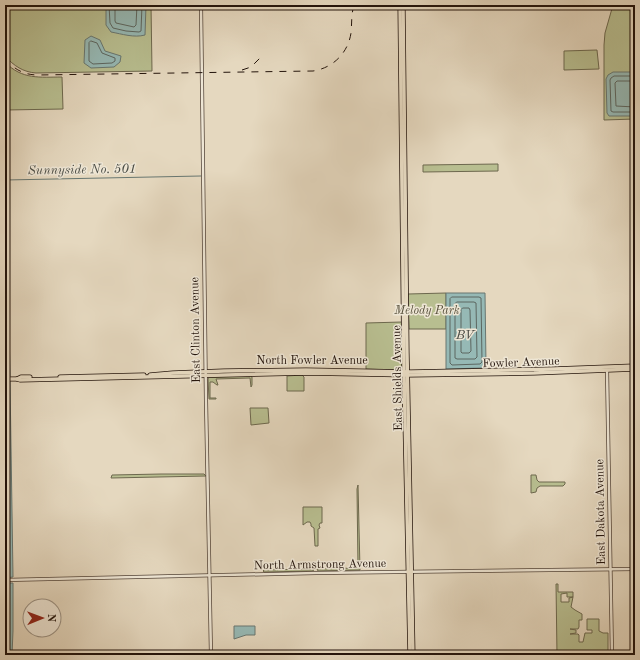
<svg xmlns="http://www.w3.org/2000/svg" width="640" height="660" font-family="'Old Standard TT',serif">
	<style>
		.green { fill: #b8be90; stroke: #6d684e }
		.water { fill: #96b9b5; stroke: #687771 }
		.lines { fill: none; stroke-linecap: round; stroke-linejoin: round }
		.shore { stroke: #5c6660; stroke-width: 1 }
		.stream { stroke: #687771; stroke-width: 1 }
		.minor-casing { stroke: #534438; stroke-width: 4 }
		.major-casing { stroke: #22130b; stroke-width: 5 }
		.minor { stroke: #eee6d5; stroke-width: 2.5 }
		.major { stroke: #e5d8bf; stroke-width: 3.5 }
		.rail { stroke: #22130b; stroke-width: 1; stroke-dasharray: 7 7; stroke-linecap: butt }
		.labels { text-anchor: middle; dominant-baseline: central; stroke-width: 3; stroke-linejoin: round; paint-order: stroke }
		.park-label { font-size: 12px; font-style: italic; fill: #564f3a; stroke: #eee6d5 }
		.street-label { font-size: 12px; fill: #22130b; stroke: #eee6d5 }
		.water-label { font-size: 13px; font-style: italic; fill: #4b4d46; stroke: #eee6d5 }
	</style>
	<rect width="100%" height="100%" fill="#e5d8bf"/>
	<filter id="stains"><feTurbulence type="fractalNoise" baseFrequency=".005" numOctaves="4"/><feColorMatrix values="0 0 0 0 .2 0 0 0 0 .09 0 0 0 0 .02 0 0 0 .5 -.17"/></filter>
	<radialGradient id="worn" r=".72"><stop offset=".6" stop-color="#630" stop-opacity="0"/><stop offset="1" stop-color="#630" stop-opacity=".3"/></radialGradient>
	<!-- green -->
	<g class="green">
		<path d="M5 5H151L152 71 36 73C23 72 14 66 5 56Z"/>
		<polygon points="613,5 635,5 635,119 604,120 604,45 605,33"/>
		<polygon points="597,50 599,69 564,70 564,51"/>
		<path d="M5 62C22 80 40 77 62 77L63 109 6 110Z"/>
		<polygon points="498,164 498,171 423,172 423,165"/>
		<polygon points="446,293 446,329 409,329 408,294"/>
		<polygon points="402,322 402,369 391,370 366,369 366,323"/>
		<polygon points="302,375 304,377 304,391 287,391 287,376"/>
		<polygon points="251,376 252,377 252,385 251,387 250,378 216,379 218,385 217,385 213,382 210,382 210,398 216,398 216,399 209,399 208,379 209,377"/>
		<polygon points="250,408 268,408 269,423 251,425"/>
		<polygon points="161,474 204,474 206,476 111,478 112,475"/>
		<polygon points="531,475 536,475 537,480 539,482 565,482 565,484 563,486 540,486 537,488 536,492 531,493"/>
		<polygon points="358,485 360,570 318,571 317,569 318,569 356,568 358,567 357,489"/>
		<polygon points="303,507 322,507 322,523 320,523 319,525 320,528 318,529 318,546 315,546 314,528 311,526 311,524 310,522 307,522 303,525"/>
		<polygon points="312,569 314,570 312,571 264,572 263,571 264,570"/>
		<polygon points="556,584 558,584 558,592 573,592 573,597 567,597 567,593 561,594 561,602 569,602 569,598 573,597 571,607 575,610 582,614 582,620 579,620 579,627 578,629 570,629 576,630 576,633 570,634 578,634 579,635 579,642 583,642 585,633 592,633 592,630 587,630 587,619 599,619 599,631 603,633 608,633 608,654 557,655"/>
	</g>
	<!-- water -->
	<g class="water">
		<path d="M106 5H146L145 35C134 38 122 34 111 32L106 25Z"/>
		<polygon points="91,36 100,40 105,51 121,56 120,62 114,67 91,68 84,63 85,40"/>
		<polygon points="5,69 6,80 8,178 6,182 10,376 5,377"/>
		<polygon points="613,72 635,72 635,116 609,116 607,113 606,79 608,75"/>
		<polygon points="446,293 485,293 486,365 482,368 446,369"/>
		<polygon points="5,381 10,381 13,577 5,578"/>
		<polygon points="5,583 13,583 13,631 12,655 5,655"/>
		<polygon points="234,626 255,626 255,635 246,635 234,639"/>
	</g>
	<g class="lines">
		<!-- shore -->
		<g class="shore">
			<polyline points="109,5 110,23 113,28 126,31 139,32 141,31 142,5"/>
			<polyline points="115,5 115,21 116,23 134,27 136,25 137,5"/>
			<polygon points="91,41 97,43 102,53 115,58 115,61 112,63 93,64 89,61 89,43"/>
			<polyline points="635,76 614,76 611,78 610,80 611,111 613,112 635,112"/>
			<polyline points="635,81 617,81 615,83 616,106 635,107"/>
			<polygon points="452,297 479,297 481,298 482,362 480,364 452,365 450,363 450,299"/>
			<polygon points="457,302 474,302 476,303 477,357 475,359 457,359 455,358 455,304"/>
			<polygon points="463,308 469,308 470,310 471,351 469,353 462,353 461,352 461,310"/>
			<polyline points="5,385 6,386 9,572 8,573 5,574"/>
			<polyline points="5,587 8,587 9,589 9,631 8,655"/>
		</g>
		<!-- stream -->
		<polyline class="stream" points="6,180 201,176"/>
		<!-- minor casing -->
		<g class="minor-casing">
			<g id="minor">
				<polyline points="201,5 206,401 211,655"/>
				<polyline points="607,370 612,655"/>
				<polyline points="5,580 316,573 635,569"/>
			</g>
		</g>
		<!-- major casing -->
		<g class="major-casing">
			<g id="major">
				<polyline points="400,5 404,372 410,655"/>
				<polyline points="403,5 407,353 413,655"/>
				<polyline points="150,375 173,373 224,371 306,370 411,372 554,369 635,366"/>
				<polyline points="60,377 144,375"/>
				<polyline points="5,379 17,379 20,380 306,373 410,375 534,373 635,369"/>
				<polyline points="17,379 21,377 30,377"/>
			</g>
		</g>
		<!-- minor -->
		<use href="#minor" class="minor"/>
		<!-- major -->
		<use href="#major" class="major"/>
		<!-- rail -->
		<g class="rail">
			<path d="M5 58C13 69 24 75 38 75L313 71C333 68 348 53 351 33 352 23 351 15 354 5"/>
			<polyline points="242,70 251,67 260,58"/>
		</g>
	</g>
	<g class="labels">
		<!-- park labels -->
		<g class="park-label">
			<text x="427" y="311">Melody Park</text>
		</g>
		<!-- street labels -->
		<g class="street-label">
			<text transform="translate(196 330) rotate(-91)">East Clinton Avenue</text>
			<text x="312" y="361">North Fowler Avenue</text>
			<text transform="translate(521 363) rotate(-2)">Fowler Avenue</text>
			<text transform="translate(398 378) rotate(-91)">East Shields Avenue</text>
			<text transform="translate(601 512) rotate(-91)">East Dakota Avenue</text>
			<text transform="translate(320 565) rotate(-1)">North Armstrong Avenue</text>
		</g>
		<!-- water labels -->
		<g class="water-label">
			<text transform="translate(82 170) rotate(-1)">Sunnyside No. 501</text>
			<text x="465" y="335">BV</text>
		</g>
	</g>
	<!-- margin -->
	<rect width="640" height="660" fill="none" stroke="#e5d8bf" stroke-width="20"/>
	<rect x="6" y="6" width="628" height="648" fill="none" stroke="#22130b" stroke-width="2"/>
	<rect x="10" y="10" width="620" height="640" fill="none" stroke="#22130b"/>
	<!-- north arrow -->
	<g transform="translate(42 618) rotate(89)"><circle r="19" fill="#eee6d5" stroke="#9c9284"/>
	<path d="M0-3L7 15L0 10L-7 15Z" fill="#8f2418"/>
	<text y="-6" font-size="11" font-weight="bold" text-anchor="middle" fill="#22130b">N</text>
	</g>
	<rect width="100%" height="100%" filter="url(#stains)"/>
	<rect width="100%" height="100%" fill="url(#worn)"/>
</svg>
